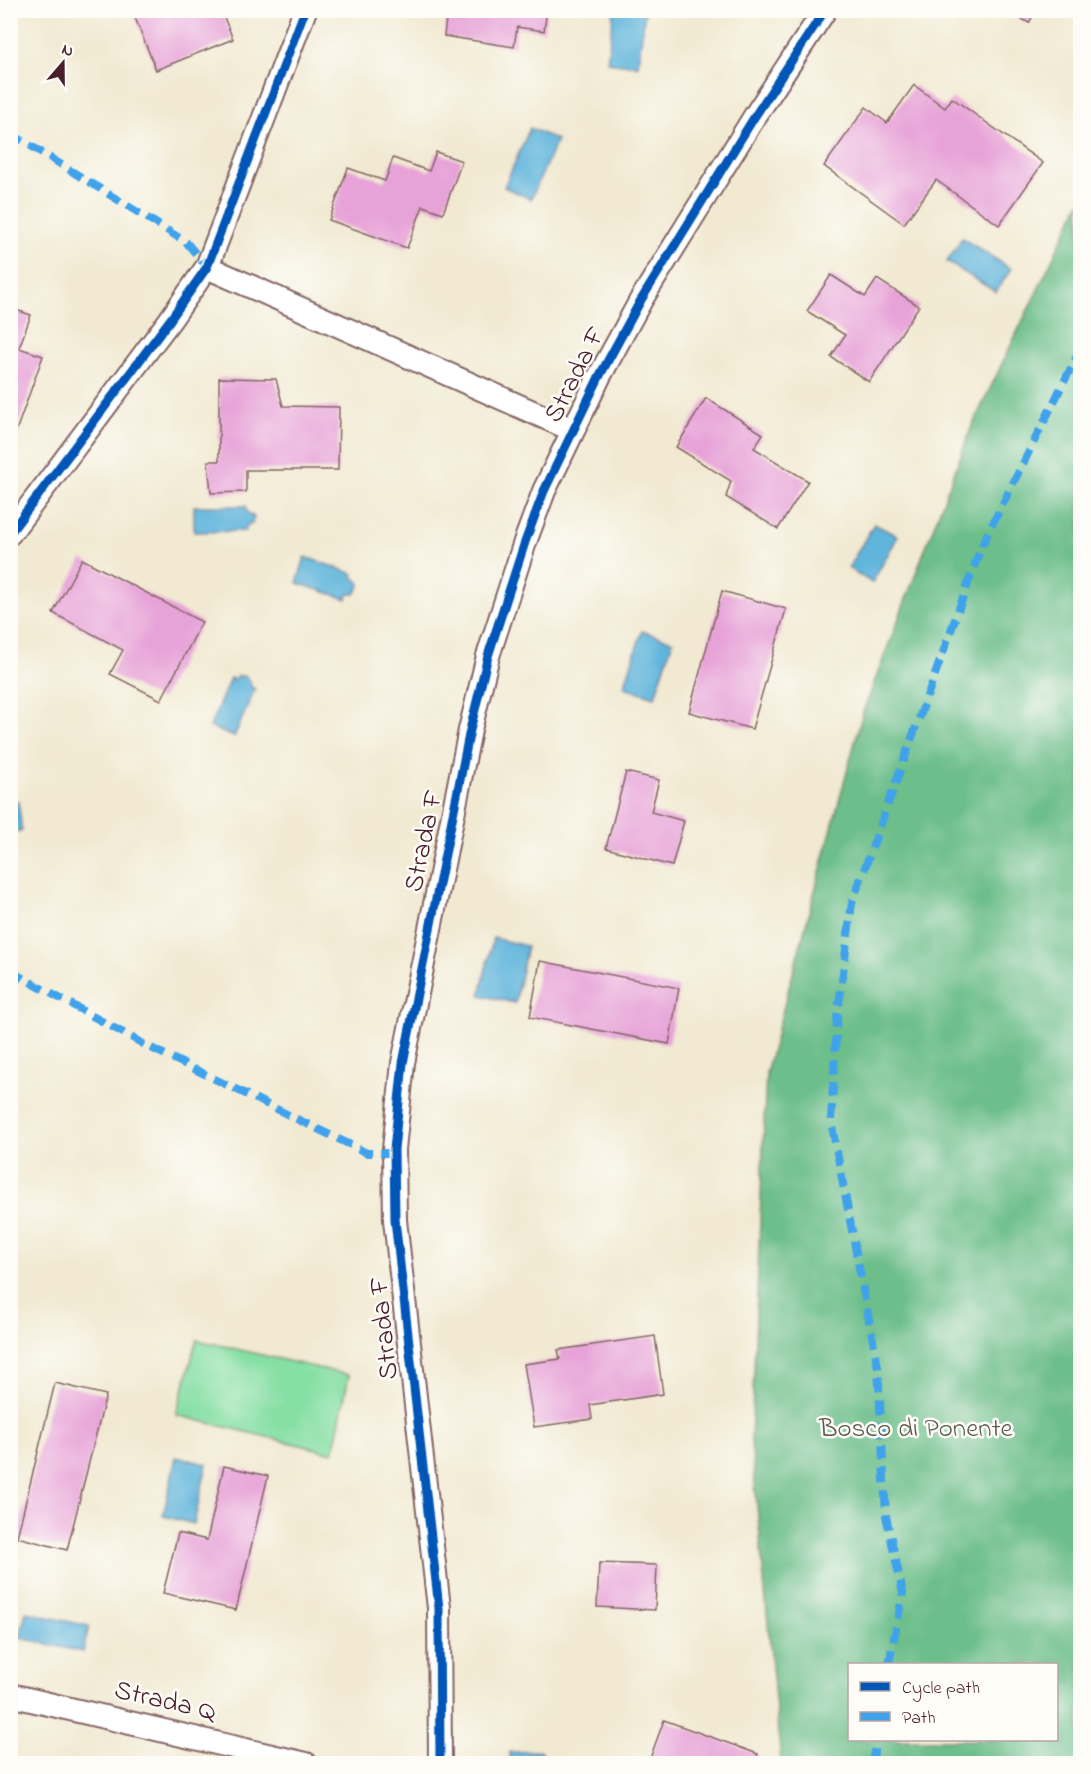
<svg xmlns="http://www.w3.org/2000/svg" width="1091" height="1774" font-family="'Indie Flower',sans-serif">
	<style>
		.green { fill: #86dfa4; stroke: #687f68; stroke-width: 1.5 }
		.forest { fill: #6cbe8a; stroke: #5b6e5a; stroke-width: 1.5; fill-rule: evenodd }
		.water { fill: #60b5dc; stroke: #556a84; stroke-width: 1.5 }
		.building { fill: #e7a3d8 }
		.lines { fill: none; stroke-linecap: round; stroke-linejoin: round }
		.minor-casing { stroke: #846665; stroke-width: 26 }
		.minor { stroke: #fff; stroke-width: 22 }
		.quiet { stroke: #40a2eb; stroke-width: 8; stroke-dasharray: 15 8; stroke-linecap: butt }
		.cycleway-casing { stroke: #fdfcf7; stroke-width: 13 }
		.cycleway { stroke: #0057b8; stroke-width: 9 }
		.labels { text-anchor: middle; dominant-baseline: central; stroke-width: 5; stroke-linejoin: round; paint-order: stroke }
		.street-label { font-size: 27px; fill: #4a1f2b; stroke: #fdfcf7 }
		.park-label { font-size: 27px; fill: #5c594f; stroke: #fdfcf7 }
	</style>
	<rect width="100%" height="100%" fill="#fdfcf7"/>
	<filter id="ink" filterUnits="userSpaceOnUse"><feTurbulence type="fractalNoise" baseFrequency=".0167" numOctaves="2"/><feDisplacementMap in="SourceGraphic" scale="12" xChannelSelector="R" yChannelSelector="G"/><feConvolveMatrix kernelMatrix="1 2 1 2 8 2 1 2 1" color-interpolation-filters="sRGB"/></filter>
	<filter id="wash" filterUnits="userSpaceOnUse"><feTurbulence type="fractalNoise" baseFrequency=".008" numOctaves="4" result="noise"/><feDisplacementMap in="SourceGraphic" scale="24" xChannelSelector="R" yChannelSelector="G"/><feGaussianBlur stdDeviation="1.35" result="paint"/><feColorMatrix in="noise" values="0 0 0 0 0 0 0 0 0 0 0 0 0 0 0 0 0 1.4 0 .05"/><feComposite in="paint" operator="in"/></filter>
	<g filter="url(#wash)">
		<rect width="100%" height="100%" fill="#f1e9d1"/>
		<!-- green -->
		<polygon class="green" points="197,1340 349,1375 333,1453 176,1415"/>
		<!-- forest -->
		<path class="forest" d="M1080 202V1763H781L751 1441 766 1073 863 712 972 426ZM850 1664H1056V1740H850Z"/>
		<!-- water -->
		<g class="water">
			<polygon points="614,10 645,11 638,66 607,62"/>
			<polygon points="530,128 557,140 531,199 504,187"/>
			<polygon points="962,238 1011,269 996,292 947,262"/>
			<polygon points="194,506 246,506 247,512 254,517 252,524 246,526 245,531 194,532"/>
			<polygon points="874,524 898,536 872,583 848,568"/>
			<polygon points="305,557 354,574 353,577 359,582 360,586 355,594 348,594 347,599 297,583"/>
			<polygon points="642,631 673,641 655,697 624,687"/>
			<polygon points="238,676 245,676 250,681 251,687 255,689 234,737 210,727 230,678 234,679"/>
			<polygon points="18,801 22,831 11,832 11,802"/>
			<polygon points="493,938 527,946 515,1003 480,995"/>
			<polygon points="176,1457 207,1464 194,1524 163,1516"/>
			<polygon points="26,1612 89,1626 83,1652 20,1638"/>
			<polygon points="542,1751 542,1763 510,1763 510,1752"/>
		</g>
		<g id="blocks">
			<!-- building -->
			<g class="building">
				<polygon points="132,10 221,10 233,39 156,70"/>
				<polygon points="447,10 547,10 544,31 517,27 514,47 444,36"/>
				<polygon points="1004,10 1036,10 1029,23"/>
				<polygon points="914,85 945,108 952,98 1043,163 999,225 936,180 904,224 824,166 866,107 887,123"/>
				<polygon points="436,152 462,161 443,213 423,206 407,248 329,220 348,168 385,181 393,158 429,171"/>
				<polygon points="831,275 865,297 877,279 919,306 869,382 831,357 845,335 807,311"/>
				<polygon points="10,308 31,315 19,348 43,356 11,445"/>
				<polygon points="219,378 276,379 283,406 339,407 338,470 246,470 246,492 211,493 208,461 219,461"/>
				<polygon points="706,398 763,434 754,448 808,481 778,529 726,497 731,481 676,447"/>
				<polygon points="82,559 202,622 161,700 110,674 123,650 53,613"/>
				<polygon points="722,591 786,609 752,729 689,712"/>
				<polygon points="626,772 659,780 651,812 684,821 672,866 606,848"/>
				<polygon points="540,961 679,988 669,1044 530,1017"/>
				<polygon points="655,1336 663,1394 590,1405 592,1419 534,1427 524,1364 560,1359 558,1350"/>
				<polygon points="55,1383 106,1395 67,1550 17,1537"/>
				<polygon points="224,1466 268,1476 236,1610 163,1593 178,1533 207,1540"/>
				<polygon points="599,1563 657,1565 655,1610 597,1607"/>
				<polygon points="664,1720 758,1754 754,1764 648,1764"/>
			</g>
		</g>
	</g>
	<g filter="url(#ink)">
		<use href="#blocks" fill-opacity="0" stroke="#846665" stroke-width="1.5"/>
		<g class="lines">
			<!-- minor casing -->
			<g class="minor-casing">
				<g id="minor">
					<polyline points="207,267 573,430"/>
					<polyline points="10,533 170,320 207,267 305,10"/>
					<polyline points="10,1695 306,1764"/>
					<polyline points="440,1764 439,1608 395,1220 394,1149 403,1063 470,730 488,656 525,542 544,491 599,377 641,300 755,116 825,10"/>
				</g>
			</g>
			<!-- minor -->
			<use href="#minor" class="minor"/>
			<!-- quiet -->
			<g class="quiet">
				<polyline points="10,133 186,242 207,267"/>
				<polyline points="10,971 149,1047 367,1153 394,1153"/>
				<polyline points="889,1664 903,1593 886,1516 878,1367 831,1121 837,1019 852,903 982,545 1080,350"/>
				<polyline points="872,1764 876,1740"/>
			</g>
			<!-- cycleway casing -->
			<g class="cycleway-casing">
				<g id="cycleway">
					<polyline points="10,533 170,320 207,267 305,10"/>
					<polyline points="440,1764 439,1608 395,1220 394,1149 403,1063 470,730 488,656 525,542 544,491 599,377 641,300 755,116 825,10"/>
				</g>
			</g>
			<!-- cycleway -->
			<use href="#cycleway" class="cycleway"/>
		</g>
	</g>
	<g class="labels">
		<!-- street labels -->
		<g class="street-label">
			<text transform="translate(576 375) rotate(-63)">Strada F</text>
			<text transform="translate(425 841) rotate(-78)">Strada F</text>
			<text transform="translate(385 1328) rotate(-96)">Strada F</text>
			<text transform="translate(165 1702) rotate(13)">Strada Q</text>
		</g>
		<!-- park labels -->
		<g class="park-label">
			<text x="916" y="1429">Bosco di Ponente</text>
		</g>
	</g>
	<!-- margin -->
	<rect width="1091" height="1774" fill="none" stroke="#fdfcf7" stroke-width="36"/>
	<!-- legend -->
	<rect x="848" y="1663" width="210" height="78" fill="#fdfcf7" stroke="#b5a4a5" stroke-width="1.5"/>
	<rect x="860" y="1682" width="30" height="9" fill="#0057b8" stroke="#b5a4a5" stroke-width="1.5"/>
	<text x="902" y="1693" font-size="18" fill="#4a1f2b">Cycle path</text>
	<rect x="860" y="1712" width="30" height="9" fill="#40a2eb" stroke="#b5a4a5" stroke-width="1.5"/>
	<text x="902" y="1723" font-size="18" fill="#4a1f2b">Path</text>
	<!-- north arrow -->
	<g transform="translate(63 63) rotate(20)" stroke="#fdfcf7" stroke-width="4.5" paint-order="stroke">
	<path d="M0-4.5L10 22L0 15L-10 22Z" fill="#4a1f2b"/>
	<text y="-9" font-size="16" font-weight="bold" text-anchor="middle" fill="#4a1f2b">N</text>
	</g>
</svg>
